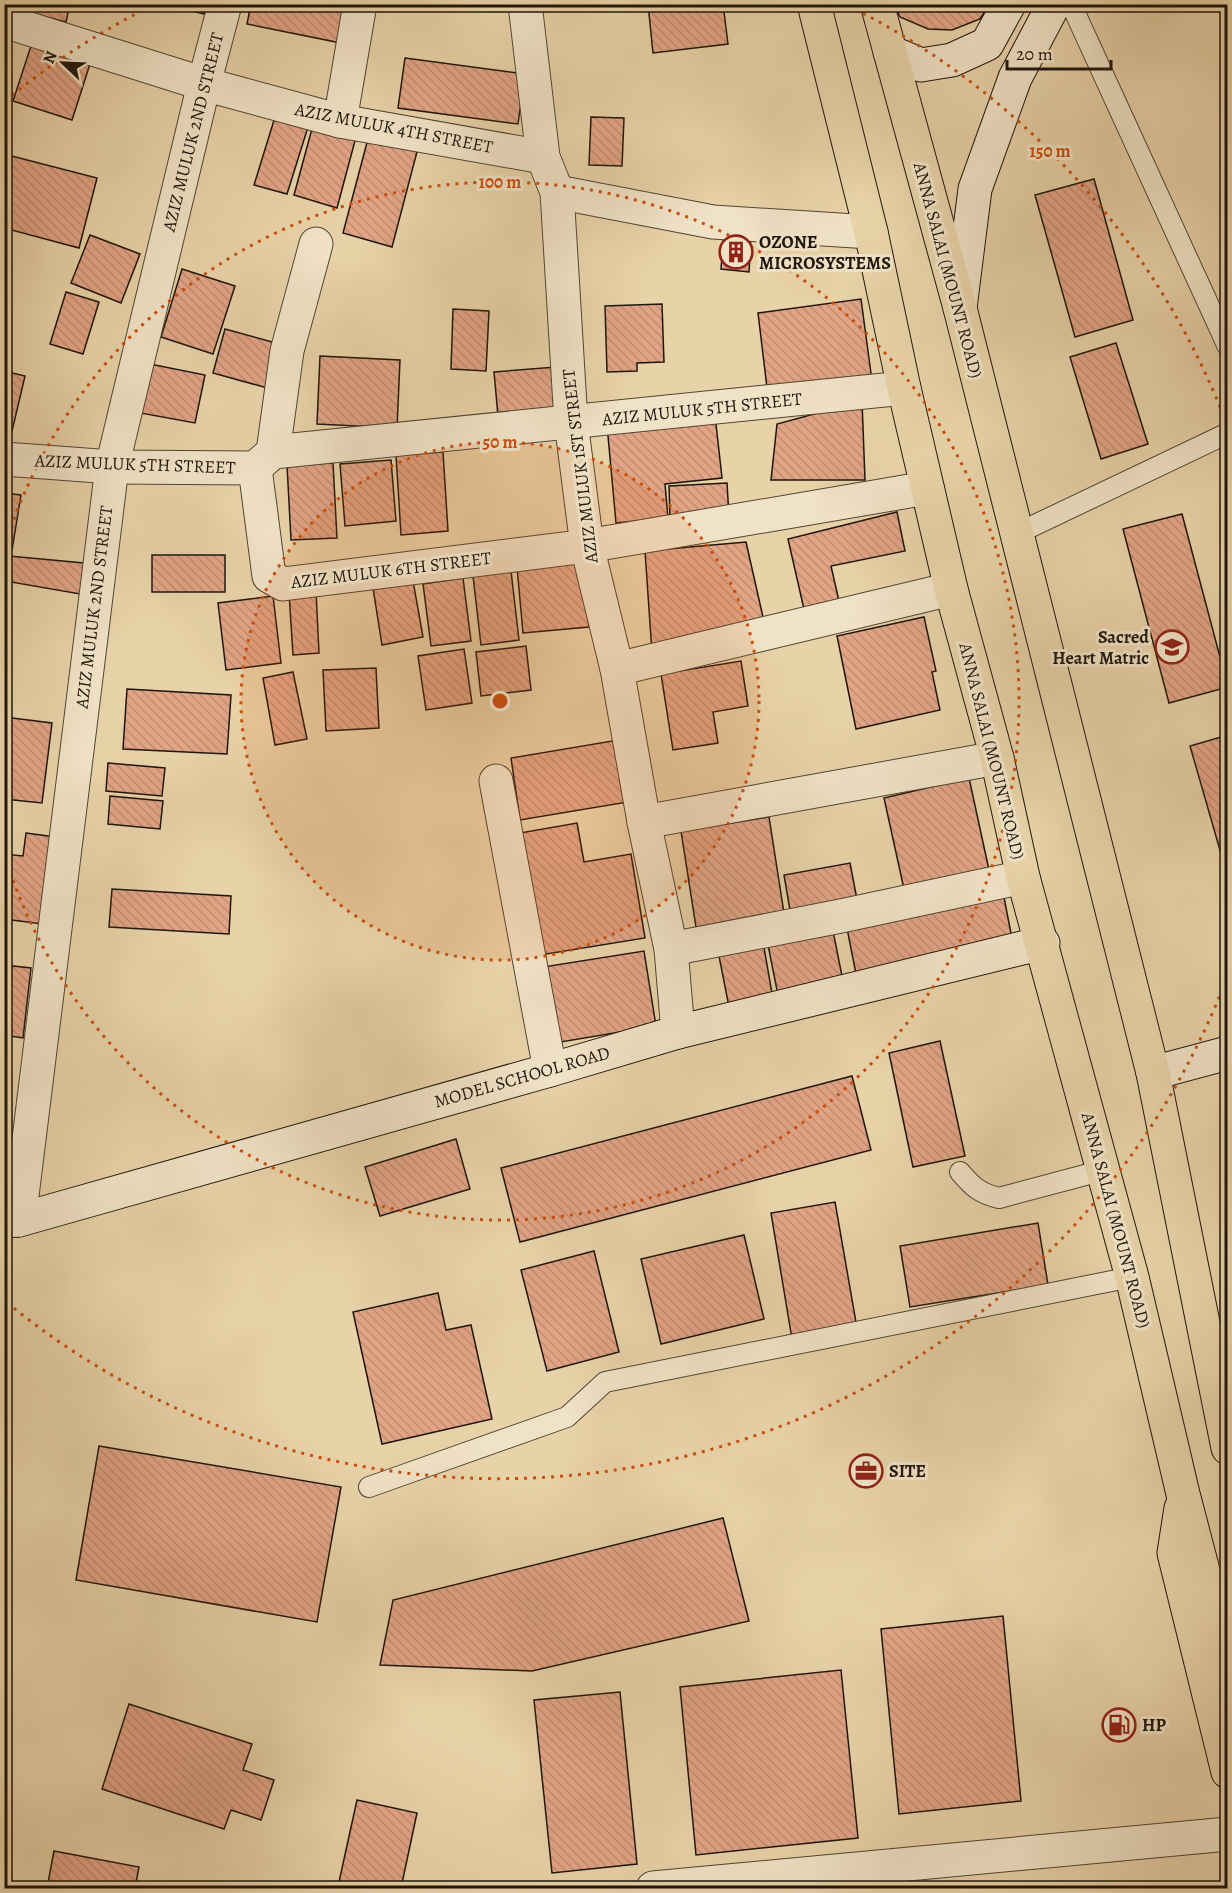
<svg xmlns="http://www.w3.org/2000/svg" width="1232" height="1893" font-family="Alegreya,serif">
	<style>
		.building { fill: url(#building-back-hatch); stroke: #1e160d; stroke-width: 1.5 }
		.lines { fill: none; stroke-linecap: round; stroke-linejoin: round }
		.lane-casing { stroke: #504534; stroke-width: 22 }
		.street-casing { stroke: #504534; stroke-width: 35 }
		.secondary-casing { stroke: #1e160d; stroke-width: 35 }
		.primary-casing { stroke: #1e160d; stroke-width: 35 }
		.lane { stroke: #f0e2c6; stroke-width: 20 }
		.street { stroke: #f0e2c6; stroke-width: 33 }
		.secondary { stroke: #f0e2c6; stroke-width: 33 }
		.primary { stroke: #e8d2a8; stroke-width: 33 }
		.ring { fill: none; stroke: #ca4f0c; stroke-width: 3; stroke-dasharray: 3 6 }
		.labels { text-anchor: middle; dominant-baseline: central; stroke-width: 6; stroke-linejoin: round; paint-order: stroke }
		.street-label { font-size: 18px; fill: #1e160d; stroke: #f0e2c6 }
		.poi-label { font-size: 18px; font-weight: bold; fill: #1e160d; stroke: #f0e2c6; text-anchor: start }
		.centre { fill: #ca4f0c; stroke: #f0e2c6; stroke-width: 3 }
		.ring-label { font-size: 18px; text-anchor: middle; font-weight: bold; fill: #ca4f0c; stroke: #f0e2c6; stroke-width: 6; stroke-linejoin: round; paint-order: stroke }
	</style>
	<defs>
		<pattern id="building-back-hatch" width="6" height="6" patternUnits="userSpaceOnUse" patternTransform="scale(1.5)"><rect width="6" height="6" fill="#e1a485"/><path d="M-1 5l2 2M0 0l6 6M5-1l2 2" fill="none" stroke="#c18c72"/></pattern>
	</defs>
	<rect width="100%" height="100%" fill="#e8d2a8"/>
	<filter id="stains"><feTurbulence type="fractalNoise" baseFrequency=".00333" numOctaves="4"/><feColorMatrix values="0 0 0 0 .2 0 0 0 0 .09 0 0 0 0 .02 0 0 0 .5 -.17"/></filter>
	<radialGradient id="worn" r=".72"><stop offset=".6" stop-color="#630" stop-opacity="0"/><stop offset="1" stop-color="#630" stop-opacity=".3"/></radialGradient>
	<!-- building -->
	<g class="building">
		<polygon points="20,4 70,4 66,22 18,10"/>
		<polygon points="165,4 206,4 204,14"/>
		<polygon points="251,4 354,4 346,44 247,24"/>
		<polygon points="648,4 723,4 728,44 653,53"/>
		<polygon points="894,4 990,4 980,19 952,30 928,29 900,17"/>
		<polygon points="31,46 90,64 72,120 13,101"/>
		<polygon points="405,58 525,74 518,124 398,108"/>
		<polygon points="275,117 308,127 287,194 254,185"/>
		<polygon points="591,117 624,118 622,166 589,165"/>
		<polygon points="313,125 356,137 337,208 294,195"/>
		<polygon points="369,135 418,148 392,247 343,233"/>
		<polygon points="4,154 97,178 79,248 4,228"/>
		<polygon points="1094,179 1133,320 1075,337 1035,195"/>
		<polygon points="724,229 751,234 749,272 721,269"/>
		<polygon points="90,235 140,254 121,303 71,283"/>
		<polygon points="182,269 235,286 213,354 161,337"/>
		<polygon points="66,292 99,302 83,354 50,344"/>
		<polygon points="861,299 872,381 768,396 758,313"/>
		<polygon points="662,304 664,362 637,363 637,371 607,372 605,306"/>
		<polygon points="453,309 489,311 486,371 451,369"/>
		<polygon points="225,329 283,345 271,389 213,373"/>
		<polygon points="1116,343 1148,444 1101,459 1070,357"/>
		<polygon points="320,356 400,360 397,428 317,424"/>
		<polygon points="145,363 205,375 195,423 135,412"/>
		<polygon points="556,367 560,411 498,416 494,372"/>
		<polygon points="4,371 25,376 8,448 4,447"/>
		<polygon points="862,401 865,480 771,480 777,424"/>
		<polygon points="715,415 722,478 665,484 668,518 616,523 607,425"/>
		<polygon points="443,452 448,531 401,535 396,455"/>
		<polygon points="391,460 396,521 345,526 340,464"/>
		<polygon points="333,463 337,538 291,540 287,465"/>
		<polygon points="727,483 729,516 670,519 669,486"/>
		<polygon points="4,493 21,495 12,550 4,549"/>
		<polygon points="897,512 905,551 831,566 841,610 806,618 788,539"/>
		<polygon points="1182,514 1228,687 1169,703 1123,529"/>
		<polygon points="746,542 765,626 652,653 645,551"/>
		<rect x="152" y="555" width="73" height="37"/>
		<polygon points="9,556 84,563 80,594 5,581"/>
		<polygon points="583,562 589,627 523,633 517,567"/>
		<polygon points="511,571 519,640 481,645 473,576"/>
		<polygon points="463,578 471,641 431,646 423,584"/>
		<polygon points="413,581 423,637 382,645 373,588"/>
		<polygon points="316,591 319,653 293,655 289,593"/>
		<polygon points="273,596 281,663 226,670 218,603"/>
		<polygon points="924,617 936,671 932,672 940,710 856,729 837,636"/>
		<polygon points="526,646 531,690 481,696 476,652"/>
		<polygon points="464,649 472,703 426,710 418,656"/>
		<polygon points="741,661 748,706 713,712 718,743 673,750 661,674"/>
		<polygon points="376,668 379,728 326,731 323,670"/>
		<polygon points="293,672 307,739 275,745 263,678"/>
		<polygon points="127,689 231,695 227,754 123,749"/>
		<polygon points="4,717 52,723 42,803 4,799"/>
		<polygon points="1228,735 1228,878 1190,746"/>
		<polygon points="618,740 628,802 520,820 511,758"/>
		<polygon points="108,763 165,768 162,796 106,791"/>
		<polygon points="969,778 989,870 904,889 884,798"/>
		<polygon points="110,796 163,801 160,829 108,824"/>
		<polygon points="769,817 786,926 698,940 681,831"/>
		<polygon points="577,823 584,862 631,854 645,938 534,956 514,834"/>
		<polygon points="26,833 55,837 43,924 4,919 4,854 23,856"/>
		<polygon points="850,863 859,910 792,922 784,875"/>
		<polygon points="1002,887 1014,949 857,979 845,918"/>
		<polygon points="112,889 231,896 229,934 109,927"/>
		<polygon points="833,931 845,991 780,1005 768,945"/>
		<polygon points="763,942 773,999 729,1007 718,951"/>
		<polygon points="644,951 656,1026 555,1043 543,967"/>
		<polygon points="4,965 31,968 23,1038 4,1035"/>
		<polygon points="940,1041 965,1156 913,1167 889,1053"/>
		<polygon points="852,1076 871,1150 520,1242 501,1168"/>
		<polygon points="456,1139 470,1189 380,1216 365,1167"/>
		<polygon points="835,1202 857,1328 792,1339 771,1213"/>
		<polygon points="1038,1223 1048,1285 910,1307 900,1246"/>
		<polygon points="744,1235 764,1319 661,1344 641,1259"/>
		<polygon points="594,1251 619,1352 547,1371 521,1270"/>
		<polygon points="438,1293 446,1330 471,1325 492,1419 382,1444 353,1312"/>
		<polygon points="99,1446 341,1487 317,1622 76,1580"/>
		<polygon points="723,1518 749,1621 532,1671 380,1665 393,1600"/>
		<polygon points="1003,1616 1021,1801 899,1814 881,1629"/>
		<polygon points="841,1670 858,1838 696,1855 680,1687"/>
		<polygon points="620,1692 637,1864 552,1873 534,1700"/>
		<polygon points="129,1704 252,1744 243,1770 274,1780 261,1820 231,1810 224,1829 102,1789"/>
		<polygon points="357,1800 417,1813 401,1888 371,1888 339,1882"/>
		<polygon points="54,1851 139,1867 135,1888 47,1888"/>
		<polygon points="179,1883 205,1888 178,1888"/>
	</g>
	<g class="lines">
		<!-- lane casing -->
		<g class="lane-casing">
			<g id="lane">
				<polyline points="1071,4 1228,347"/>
				<polyline points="1016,534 1228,433"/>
				<path d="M960 1172C973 1187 979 1193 999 1198L1104 1170"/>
				<polyline points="369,1487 567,1417 605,1382 1132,1277"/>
			</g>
		</g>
		<!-- street casing -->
		<g class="street-casing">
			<g id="street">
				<polyline points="525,4 543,157 557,192 571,422 587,546 617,669 644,822 671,949 678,1032"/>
				<polyline points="4,21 204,84 340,121 543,157"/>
				<polyline points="340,121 360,4"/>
				<polyline points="557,192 713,222 871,232"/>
				<polyline points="273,452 287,351 316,244"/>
				<polyline points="4,459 112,467 255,468 273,452 904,388"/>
				<polyline points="255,468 269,576 283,584 587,546 927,488"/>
				<polyline points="617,669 951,589"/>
				<polyline points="496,781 550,1070"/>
				<polyline points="644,822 997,758"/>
				<polyline points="671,949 841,916 1023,877"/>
				<polyline points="19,1220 112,467 204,84 225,4"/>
				<polyline points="653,1888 1228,1834"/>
			</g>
		</g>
		<!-- secondary casing -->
		<g class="secondary-casing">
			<g id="secondary">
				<polyline points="890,52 921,65 952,60 987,44 1009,4"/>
				<polyline points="960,308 975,189 1015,78 1054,4"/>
				<polyline points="1153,1073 1228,1053"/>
				<polyline points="4,1221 19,1220 550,1070 678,1032 1043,943"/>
			</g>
		</g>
		<!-- primary casing -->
		<g class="primary-casing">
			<g id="primary">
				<polyline points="814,4 871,232 904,388 951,589 997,758 1023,877 1132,1277 1183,1494 1228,1666"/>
				<polyline points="877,4 960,308 1153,1073 1228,1448"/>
				<polyline points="1181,1508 1174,1553 1228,1772"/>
			</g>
		</g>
		<!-- lane -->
		<use href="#lane" class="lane"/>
		<!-- street -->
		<use href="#street" class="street"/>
		<!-- secondary -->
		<use href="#secondary" class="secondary"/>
		<!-- primary -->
		<use href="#primary" class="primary"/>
	</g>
	<!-- distance rings -->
	<circle cx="500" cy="701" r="259" fill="#ca4f0c" fill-opacity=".12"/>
	<g class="ring">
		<circle cx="500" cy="701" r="259"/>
		<path d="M5 545A519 519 0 1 1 5 857"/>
		<path d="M1226 980A778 778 0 0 1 5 1301M5 101A778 778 0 0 1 153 5M847 5A778 778 0 0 1 1226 422"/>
	</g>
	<!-- icons -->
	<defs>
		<g id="building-ring" transform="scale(1.725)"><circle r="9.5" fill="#f0e2c6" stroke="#8f2418" stroke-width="1.5"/><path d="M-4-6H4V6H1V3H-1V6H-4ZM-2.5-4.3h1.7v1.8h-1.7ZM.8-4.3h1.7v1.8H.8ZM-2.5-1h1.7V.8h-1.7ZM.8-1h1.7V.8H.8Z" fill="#8f2418"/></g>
		<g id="school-ring" transform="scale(1.725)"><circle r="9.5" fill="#f0e2c6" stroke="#8f2418" stroke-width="1.5"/><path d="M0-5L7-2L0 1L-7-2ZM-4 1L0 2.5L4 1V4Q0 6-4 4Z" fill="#8f2418"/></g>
		<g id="office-ring" transform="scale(1.725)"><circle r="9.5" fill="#f0e2c6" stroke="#8f2418" stroke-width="1.5"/><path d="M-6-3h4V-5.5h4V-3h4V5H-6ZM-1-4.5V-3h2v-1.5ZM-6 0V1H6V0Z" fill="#8f2418"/></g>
		<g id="fuel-ring" transform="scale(1.725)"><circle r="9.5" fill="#f0e2c6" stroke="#8f2418" stroke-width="1.5"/><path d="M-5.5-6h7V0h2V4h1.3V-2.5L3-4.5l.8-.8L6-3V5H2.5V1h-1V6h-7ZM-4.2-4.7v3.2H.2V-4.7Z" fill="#8f2418"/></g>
	</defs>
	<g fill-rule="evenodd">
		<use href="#building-ring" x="736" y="252"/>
		<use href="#school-ring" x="1172" y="647"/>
		<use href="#office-ring" x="866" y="1471"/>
		<use href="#fuel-ring" x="1119" y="1725"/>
	</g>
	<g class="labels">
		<!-- street labels -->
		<g class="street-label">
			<text transform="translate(394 128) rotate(11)">AZIZ MULUK 4TH STREET</text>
			<text transform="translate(193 132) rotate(-76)">AZIZ MULUK 2ND STREET</text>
			<text transform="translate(948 270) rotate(75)">ANNA SALAI (MOUNT ROAD)</text>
			<text transform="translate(702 409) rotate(-6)">AZIZ MULUK 5TH STREET</text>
			<text transform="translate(135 464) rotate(2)">AZIZ MULUK 5TH STREET</text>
			<text transform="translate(580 466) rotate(-97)">AZIZ MULUK 1ST STREET</text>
			<text transform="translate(391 570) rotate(-7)">AZIZ MULUK 6TH STREET</text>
			<text transform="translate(94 607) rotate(-83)">AZIZ MULUK 2ND STREET</text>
			<text transform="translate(992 751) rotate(76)">ANNA SALAI (MOUNT ROAD)</text>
			<text transform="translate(522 1077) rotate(-16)">MODEL SCHOOL ROAD</text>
			<text transform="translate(1116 1220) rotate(75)">ANNA SALAI (MOUNT ROAD)</text>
		</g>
		<!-- poi labels -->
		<g class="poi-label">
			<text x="759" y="242">OZONE<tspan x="759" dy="21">MICROSYSTEMS</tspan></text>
			<text x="1149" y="637" text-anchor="end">Sacred<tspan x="1149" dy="21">Heart Matric</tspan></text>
			<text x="889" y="1471">SITE</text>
			<text x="1142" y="1725">HP</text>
		</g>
	</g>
	<circle cx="500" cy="701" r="9" class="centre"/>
	<g class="ring-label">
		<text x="1050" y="157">150 m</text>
		<text x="500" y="188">100 m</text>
		<text x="500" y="448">50 m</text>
	</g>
	<!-- margin -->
	<rect width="1232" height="1893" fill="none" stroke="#e8d2a8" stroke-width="24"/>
	<rect x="6" y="6" width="1220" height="1881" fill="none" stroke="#1e160d" stroke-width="3"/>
	<rect x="12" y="12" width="1208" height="1869" fill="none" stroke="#1e160d" stroke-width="1.5"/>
	<!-- north arrow -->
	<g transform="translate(63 63) rotate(293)" stroke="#f0e2c6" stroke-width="4.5" paint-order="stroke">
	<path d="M0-4.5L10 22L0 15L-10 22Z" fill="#1e160d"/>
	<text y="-9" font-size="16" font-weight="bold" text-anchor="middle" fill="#1e160d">N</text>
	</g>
	<!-- scale -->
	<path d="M1007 60v9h104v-9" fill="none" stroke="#1e160d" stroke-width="3"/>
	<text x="1016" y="60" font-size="18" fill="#1e160d" stroke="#f0e2c6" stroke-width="4.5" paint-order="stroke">20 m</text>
	<rect width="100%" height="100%" filter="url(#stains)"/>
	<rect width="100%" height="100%" fill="url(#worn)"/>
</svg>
